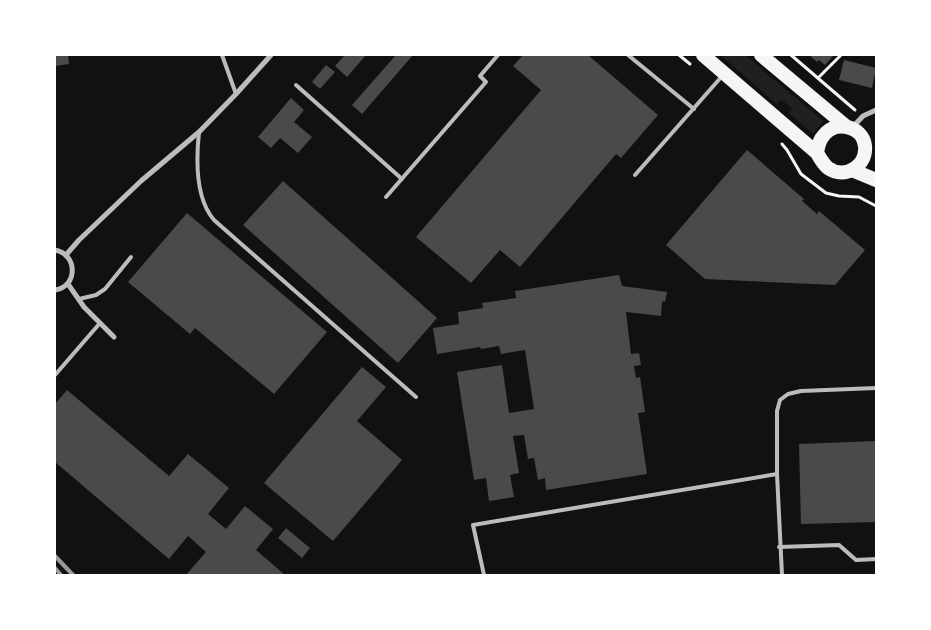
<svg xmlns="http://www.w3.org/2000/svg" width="931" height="630" font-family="'Asap Condensed',sans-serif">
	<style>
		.green { fill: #202020 }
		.building { fill: #4a4a4a }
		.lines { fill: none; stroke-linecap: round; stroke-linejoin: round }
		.path { stroke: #f5f5f5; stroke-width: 3 }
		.service { stroke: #bcbcbc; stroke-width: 4 }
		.minor { stroke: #bcbcbc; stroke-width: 5 }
		.trunk { stroke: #f5f5f5; stroke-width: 14 }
		.rail { stroke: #9a9a9a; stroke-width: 4 }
	</style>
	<rect width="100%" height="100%" fill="#111"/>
	<!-- green -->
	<polygon class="green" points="720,55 745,55 823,121 813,134 789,113 792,109 781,99 777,104"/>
	<!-- building -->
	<g class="building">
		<polygon points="55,55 68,55 69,64 55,66"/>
		<polygon points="345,55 366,55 347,77 335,66"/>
		<polygon points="396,55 413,55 362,114 352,105"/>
		<polygon points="523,55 588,55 658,115 621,158 616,154 520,267 500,250 471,283 416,237 541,90 513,66"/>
		<polygon points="809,55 834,55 825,65 819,60 817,62"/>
		<polygon points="844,60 876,68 872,88 839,80"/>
		<polygon points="326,65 335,72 320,89 312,82"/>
		<polygon points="291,98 304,110 294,122 312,137 298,153 280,138 271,148 258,137"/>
		<polygon points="747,150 804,199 802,201 817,214 819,211 865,250 835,285 705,279 666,245"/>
		<polygon points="283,181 437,318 398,363 243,225"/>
		<polygon points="187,213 327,332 274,394 195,328 190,334 128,282"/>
		<polygon points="619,275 622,286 667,292 665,302 662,301 661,316 626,312 631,354 639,353 641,365 634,366 636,378 640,377 645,412 638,413 647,474 546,490 545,478 538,480 534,458 528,459 524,435 513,436 519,473 510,475 514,497 489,501 486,478 474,480 457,372 502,365 509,413 534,409 525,350 501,354 499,346 481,349 480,347 437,354 433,328 459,324 458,312 483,308 482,303 516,298 515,291"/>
		<polygon points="362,367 386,387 357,421 402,460 333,541 264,483"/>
		<polygon points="67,390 169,476 188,454 229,488 208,514 226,529 245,506 273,529 256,550 285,575 186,575 206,552 188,536 169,559 55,462 55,404"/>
		<polygon points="876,441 876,522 801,524 799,444"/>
		<polygon points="286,528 310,548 302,558 278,538"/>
	</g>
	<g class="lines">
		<!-- path -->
		<g class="path">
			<polyline points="679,55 690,64"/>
			<polyline points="791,55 855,110"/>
			<polyline points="818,78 841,55"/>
			<polyline points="782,144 787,150 801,174 826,193 839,196 859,197 876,206"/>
		</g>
		<!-- service -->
		<g class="service">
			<polyline points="222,55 236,94"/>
			<polyline points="628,55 694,109"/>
			<polyline points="296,85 402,179"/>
			<path d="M199 132C196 160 195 198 214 220L416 397"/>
			<polyline points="635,175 723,75"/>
			<polyline points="386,197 486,82 480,76 498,55"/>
			<polyline points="79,299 96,295 105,289 131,257"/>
			<polyline points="55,375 100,323"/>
			<polyline points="779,547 839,545 856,560 876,559"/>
			<polyline points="484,575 473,525 777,474"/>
			<polyline points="782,575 777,474 777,411 780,400 788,394 801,391 876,388"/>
		</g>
		<!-- minor -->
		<g class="minor">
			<polyline points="852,128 863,116 876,110"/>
			<path d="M55 250C78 254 78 287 55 290"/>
			<polyline points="66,255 79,240 141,181 199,132 236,94 271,55"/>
			<polyline points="68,284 84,307 114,337"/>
		</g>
		<!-- trunk -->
		<g class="trunk">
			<path d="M703 55 817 153C820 158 823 164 828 168 845 180 867 166 865 146 863 126 836 120 824 135 819 140 818 146 817 153"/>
			<polyline points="761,55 847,127"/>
			<polyline points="852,170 876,180"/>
		</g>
		<!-- rail -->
		<g class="rail">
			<polyline points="55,556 73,575"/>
			<polyline points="55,568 61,575"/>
		</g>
	</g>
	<!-- border -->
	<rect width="931" height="630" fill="none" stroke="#ffffff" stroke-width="112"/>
</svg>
